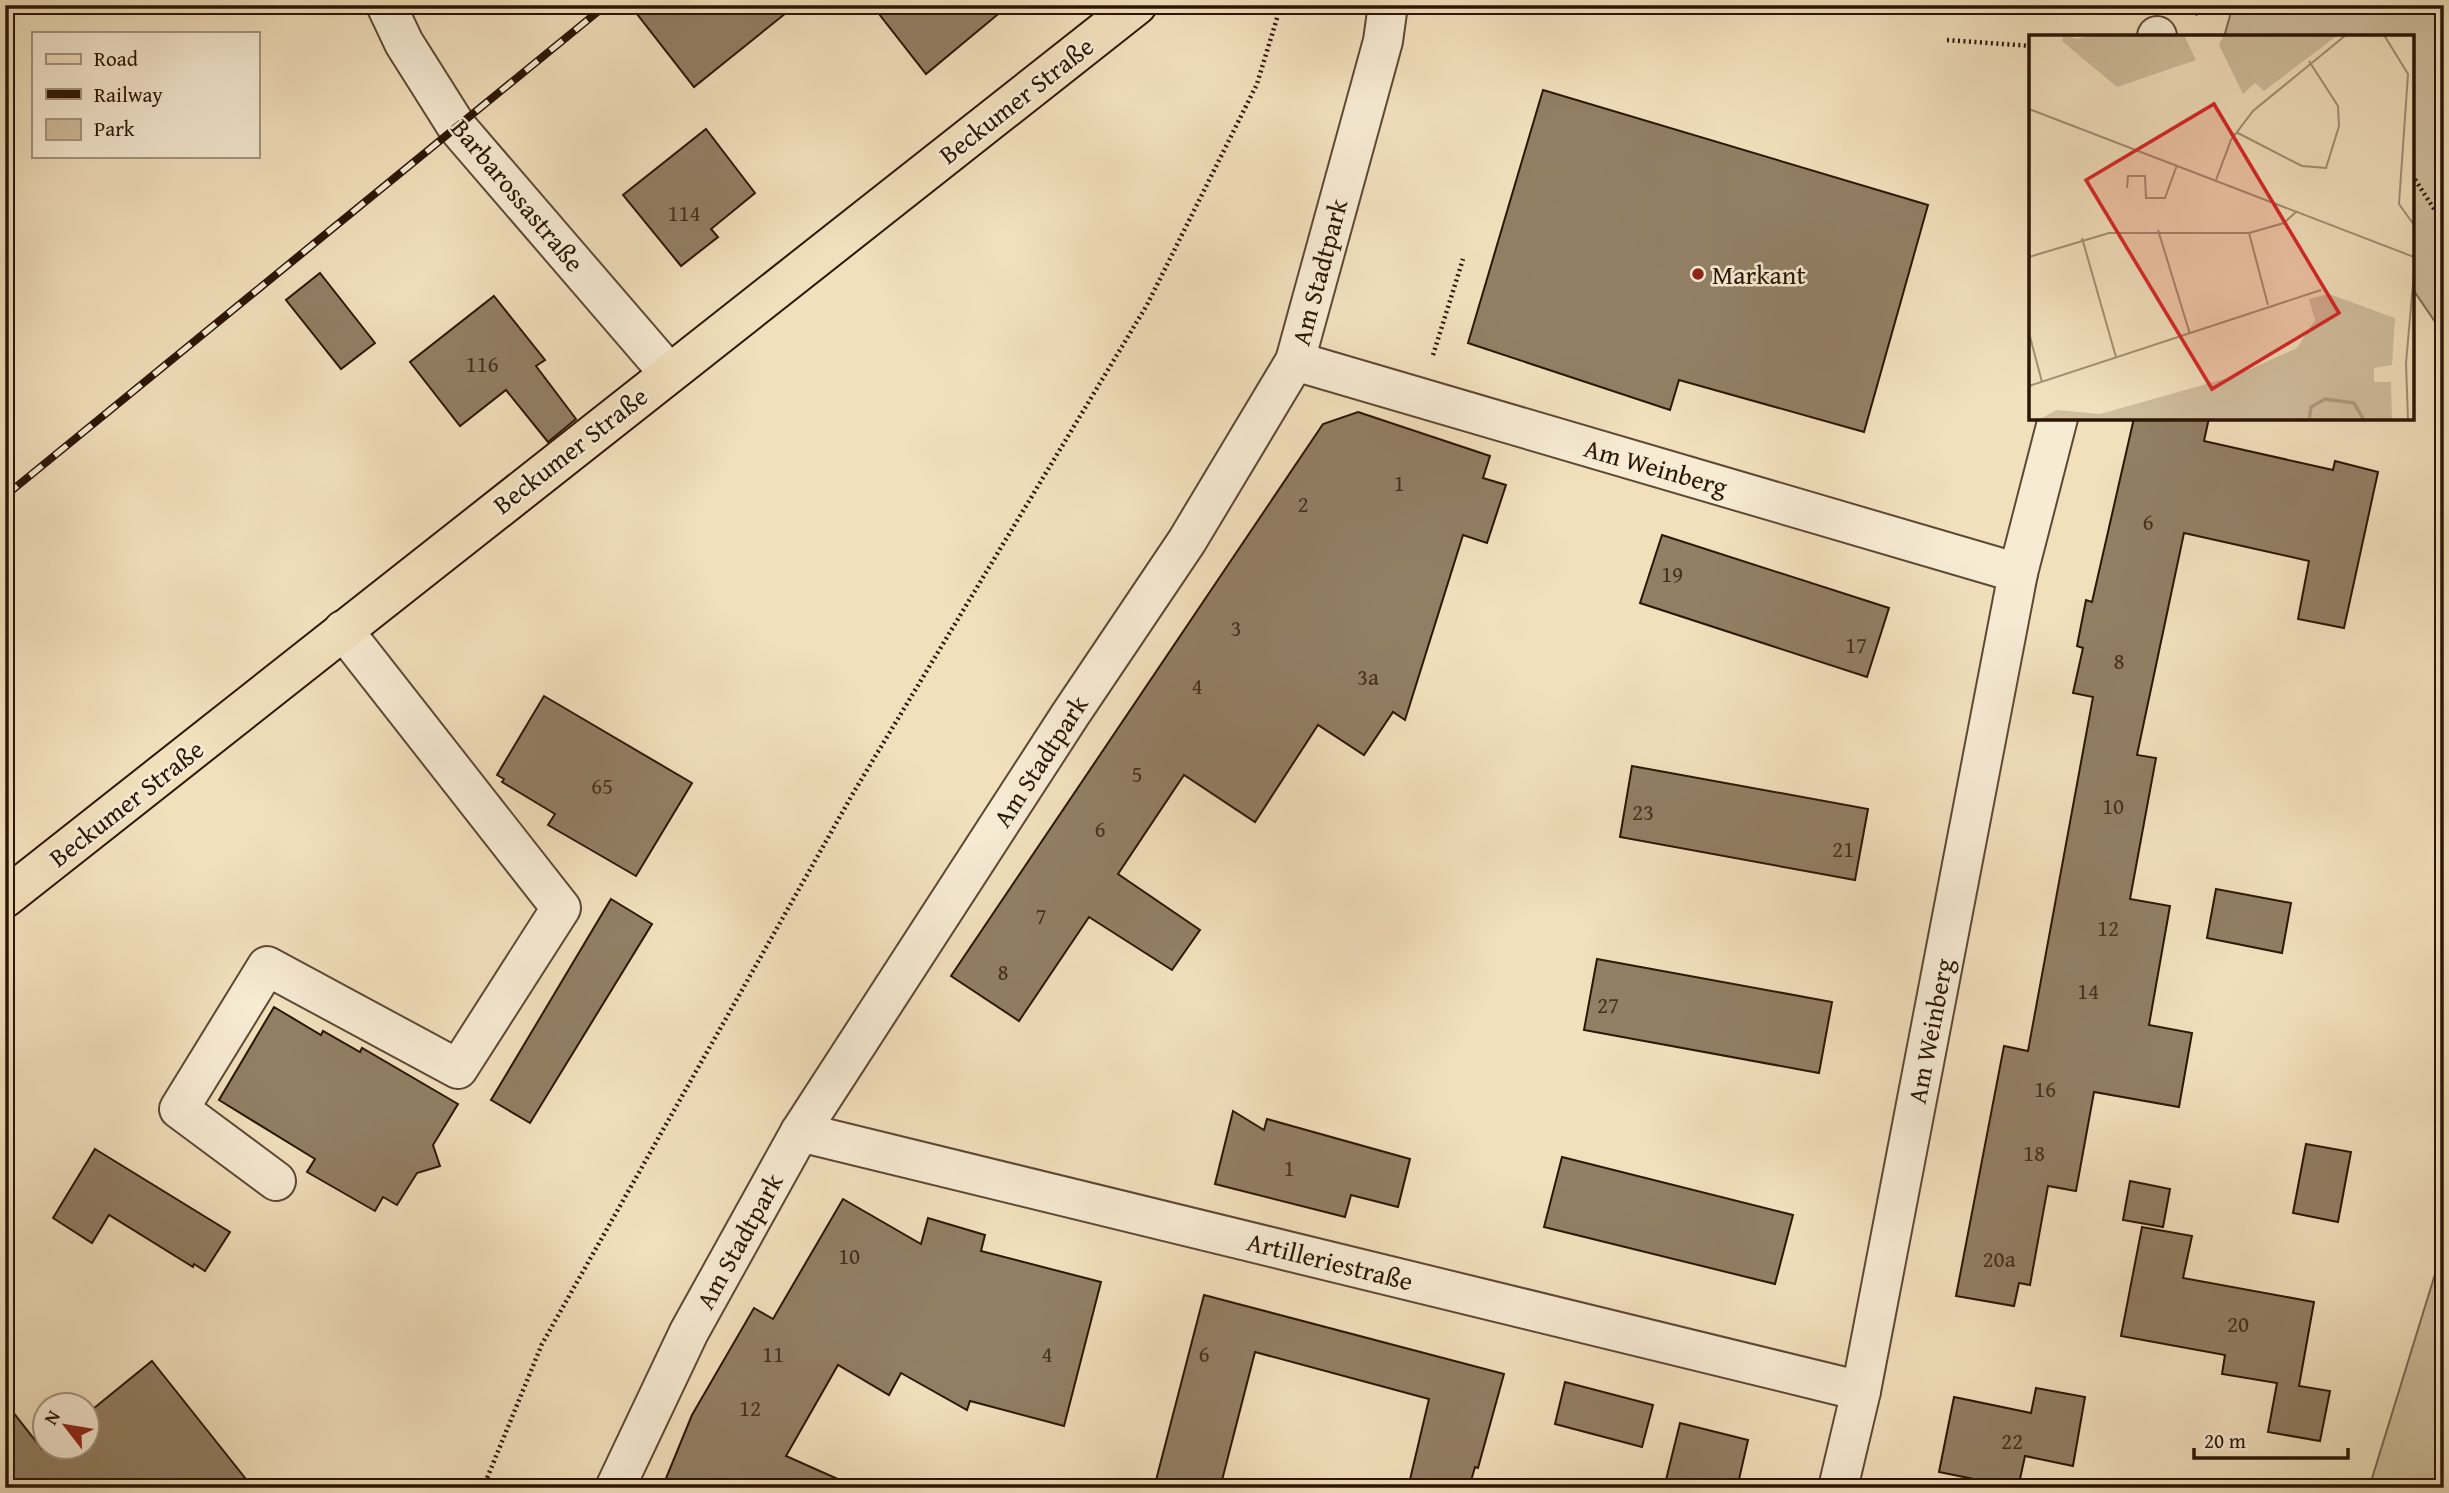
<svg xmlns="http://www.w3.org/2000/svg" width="2449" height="1493" font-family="'Gentium Book Plus',serif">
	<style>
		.green { fill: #d0be9e; stroke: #7e6a52; stroke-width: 2 }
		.building { fill: #927f65; stroke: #2b1605; stroke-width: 2 }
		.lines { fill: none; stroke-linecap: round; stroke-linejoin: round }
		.minor-casing { stroke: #5d4833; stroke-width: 42 }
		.major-casing { stroke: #2b1605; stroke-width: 42 }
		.path { stroke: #2b1605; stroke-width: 4.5; stroke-dasharray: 2 3.5; stroke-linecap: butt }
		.minor { stroke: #f7ebd4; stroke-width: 38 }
		.major { stroke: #f2e0bd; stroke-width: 38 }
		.rail-casing { stroke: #2b1605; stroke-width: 8 }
		.rail { stroke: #f7ebd4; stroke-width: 5; stroke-dasharray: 16; stroke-linecap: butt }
		.poi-dot { fill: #8f2418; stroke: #f7ebd4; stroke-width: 2.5 }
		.labels { text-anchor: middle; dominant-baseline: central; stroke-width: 5; stroke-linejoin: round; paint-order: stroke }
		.number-label { font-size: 23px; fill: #45301d }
		.street-label { font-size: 26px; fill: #2b1605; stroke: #f7ebd4 }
		.poi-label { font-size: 26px; fill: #2b1605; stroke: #f7ebd4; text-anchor: start }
		.inset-river { fill: none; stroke: #ae9b7e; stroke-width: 3.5 }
		.inset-road { fill: none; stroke: #a28f73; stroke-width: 2 }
		.view { fill: #d62828; fill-opacity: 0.15; stroke: #d62828; stroke-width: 3.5 }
		.inset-edge { fill: none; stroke: #2b1605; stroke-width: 3.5 }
	</style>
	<rect width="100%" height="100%" fill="#f2e0bd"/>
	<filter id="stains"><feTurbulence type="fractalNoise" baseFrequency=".00286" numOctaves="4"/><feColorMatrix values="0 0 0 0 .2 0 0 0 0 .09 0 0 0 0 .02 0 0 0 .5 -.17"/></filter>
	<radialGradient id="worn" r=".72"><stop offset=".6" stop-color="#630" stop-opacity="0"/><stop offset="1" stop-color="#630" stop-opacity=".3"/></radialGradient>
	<!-- green -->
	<g class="green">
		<polygon points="2233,5 2444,5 2444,335 2412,288 2412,37 2224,37"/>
		<polygon points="2444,1245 2444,1488 2369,1488"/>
	</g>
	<!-- building -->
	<g class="building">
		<polygon points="630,5 796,5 694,87"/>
		<polygon points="872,5 1009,5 926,74"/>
		<polygon points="1543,90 1928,205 1864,432 1679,380 1670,410 1468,343"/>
		<polygon points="706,129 755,193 711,229 718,237 681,266 623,195"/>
		<polygon points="320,273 375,343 341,369 286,300"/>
		<polygon points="494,296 545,360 536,366 576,419 548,442 506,390 460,426 410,362"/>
		<polygon points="1358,412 1490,456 1483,478 1506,485 1487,543 1463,535 1405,720 1393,712 1364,755 1318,725 1255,822 1184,775 1118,874 1200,930 1172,970 1089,917 1019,1021 951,976 1323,424"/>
		<polygon points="2134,418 2209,418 2204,441 2333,470 2335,461 2378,472 2344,628 2298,619 2309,561 2184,533 2137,755 2156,758 2130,899 2170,906 2149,1025 2192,1033 2179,1107 2094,1092 2076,1191 2048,1186 2030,1285 2019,1283 2014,1306 1956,1296 2004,1046 2028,1051 2093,697 2073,693 2083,648 2077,646 2086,600 2092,602"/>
		<polygon points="1662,535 1889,608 1867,677 1640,603"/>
		<polygon points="544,696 692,783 636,876 548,825 555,814 502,782 504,779 497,775"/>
		<polygon points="1632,766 1868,809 1855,880 1620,837"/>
		<polygon points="2216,889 2291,903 2282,953 2207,938"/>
		<polygon points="611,899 652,924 530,1123 491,1100"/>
		<polygon points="1597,959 1832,1002 1819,1073 1584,1030"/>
		<polygon points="274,1007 321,1035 323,1031 360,1052 362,1048 458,1104 433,1145 440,1166 417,1173 397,1205 383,1197 375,1211 307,1172 315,1159 219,1100"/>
		<polygon points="1233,1111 1264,1130 1267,1119 1410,1159 1398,1207 1351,1195 1345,1217 1215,1184"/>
		<polygon points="2306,1144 2351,1152 2338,1222 2293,1213"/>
		<polygon points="95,1149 230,1232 205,1271 194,1264 193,1267 109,1215 92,1243 53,1218"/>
		<polygon points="1562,1157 1793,1215 1775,1284 1544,1227"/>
		<polygon points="2130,1181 2170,1189 2163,1227 2123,1220"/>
		<polygon points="843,1199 921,1244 928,1218 985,1235 981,1251 1101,1282 1064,1426 970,1401 967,1410 901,1373 889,1395 838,1365 786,1456 858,1488 662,1488 692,1415 754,1308 773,1319"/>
		<polygon points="2142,1227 2192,1236 2183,1278 2314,1302 2299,1386 2330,1391 2320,1441 2268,1432 2277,1383 2222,1374 2225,1355 2121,1336"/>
		<polygon points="1204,1295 1504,1374 1478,1468 1475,1467 1469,1488 1408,1488 1429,1399 1255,1352 1220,1488 1154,1488"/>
		<polygon points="152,1361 253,1488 5,1488 5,1402 42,1449 46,1446 88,1447 88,1413"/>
		<polygon points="1565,1382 1653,1405 1642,1447 1555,1424"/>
		<polygon points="2036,1388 2085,1397 2073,1466 2025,1456 2018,1488 1939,1472 1954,1397 2031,1413"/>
		<polygon points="1680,1423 1748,1440 1737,1488 1664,1488"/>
	</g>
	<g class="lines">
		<!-- minor casing -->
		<g class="minor-casing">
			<g id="minor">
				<polyline points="386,5 404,43 457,127 668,372"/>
				<polyline points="2157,37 2157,36"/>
				<polyline points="1295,361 2018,573"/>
				<polyline points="800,1132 1861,1391"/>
				<polyline points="276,1181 179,1109 267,966 458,1069 561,908 343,630"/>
				<polyline points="615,1488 689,1332 800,1132 1070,715 1187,541 1295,361 1383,41 1388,5"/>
				<polyline points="1838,1488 1861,1391 2018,573 2058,418"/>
			</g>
		</g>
		<!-- major casing -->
		<g class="major-casing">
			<polyline id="major" points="5,898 1137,5"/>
		</g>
		<!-- path -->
		<g class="path">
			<polyline points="2195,14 2210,5"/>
			<polyline points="1947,40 2031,46"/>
			<polyline points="2412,175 2444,224"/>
			<polyline points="1433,355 1463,259"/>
			<polyline points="483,1488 542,1344 855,790 1147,305 1257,84 1281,5"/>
		</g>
		<!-- minor -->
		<use href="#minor" class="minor"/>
		<!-- major -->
		<use href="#major" class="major"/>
		<!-- rail casing -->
		<g class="rail-casing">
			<polyline id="rail" points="5,496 606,5"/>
		</g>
		<!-- rail -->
		<use href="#rail" class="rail"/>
	</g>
	<!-- markers -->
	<circle class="poi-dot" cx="1698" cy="274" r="7"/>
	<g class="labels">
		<!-- number labels -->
		<g class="number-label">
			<text x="684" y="212">114</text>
			<text x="482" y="363">116</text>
			<text x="1399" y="482">1</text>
			<text x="1303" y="503">2</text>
			<text x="2148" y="521">6</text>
			<text x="1672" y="573">19</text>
			<text x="1236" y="627">3</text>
			<text x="1856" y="644">17</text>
			<text x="2119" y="660">8</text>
			<text x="1368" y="676">3a</text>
			<text x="1197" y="685">4</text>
			<text x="1137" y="773">5</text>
			<text x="602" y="785">65</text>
			<text x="2113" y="805">10</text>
			<text x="1643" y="811">23</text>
			<text x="1100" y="828">6</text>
			<text x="1843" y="848">21</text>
			<text x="1041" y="915">7</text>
			<text x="2108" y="927">12</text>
			<text x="1003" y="971">8</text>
			<text x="2088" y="990">14</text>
			<text x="1608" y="1004">27</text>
			<text x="2045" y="1088">16</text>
			<text x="2034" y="1152">18</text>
			<text x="1289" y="1167">1</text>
			<text x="849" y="1255">10</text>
			<text x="1999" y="1258">20a</text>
			<text x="2238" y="1323">20</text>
			<text x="773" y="1353">11</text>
			<text x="1047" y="1353">4</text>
			<text x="1204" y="1353">6</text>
			<text x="750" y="1407">12</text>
			<text x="2012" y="1440">22</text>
		</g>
		<!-- street labels -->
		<g class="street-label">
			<text transform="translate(1016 100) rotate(-38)">Beckumer Straße</text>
			<text transform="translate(518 195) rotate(50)">Barbarossastraße</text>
			<text transform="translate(1319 272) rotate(-75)">Am Stadtpark</text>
			<text transform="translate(570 450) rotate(-38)">Beckumer Straße</text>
			<text transform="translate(1656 467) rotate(16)">Am Weinberg</text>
			<text transform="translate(1040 761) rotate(-57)">Am Stadtpark</text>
			<text transform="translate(126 803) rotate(-38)">Beckumer Straße</text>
			<text transform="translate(1930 1031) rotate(-79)">Am Weinberg</text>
			<text transform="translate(739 1241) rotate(-61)">Am Stadtpark</text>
			<text transform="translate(1330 1261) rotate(14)">Artilleriestraße</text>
		</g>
		<!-- poi labels -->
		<g class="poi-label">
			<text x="1712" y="274">Markant</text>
		</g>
	</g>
	<!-- overview -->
	<g transform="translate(2029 35)">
		<rect width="385" height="385" fill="#f2e0bd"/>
		<path d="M35 0 48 4 63 0H155L167 25 88 52 33 6ZM195 0H309L235 56 226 48 214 59 190 10ZM300 259 366 283 363 330 345 333V347H362L363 385H9L28 375 71 379 206 341 268 313 286 285 280 264Z" fill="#d0be9e"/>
		<path class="inset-river" d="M280 385 282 372 296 364 325 368 335 385"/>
		<path class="inset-road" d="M355 0 379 39 370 169 385 190M0 74 385 222M207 97 273 131 297 133 310 91 309 71 280 26M187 145 202 105 224 76 317 0M98 153 99 141H116L117 163H136L148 130M129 195 161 299M220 198 239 270M53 203 87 322M0 222 80 198H220L255 188 268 176M0 298 13 347M0 351 292 255M379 385 377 328 385 238"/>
		<path class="view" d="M185 69 310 278 183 354 57 145Z"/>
		<rect width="385" height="385" class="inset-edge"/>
	</g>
	<!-- margin -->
	<rect width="2449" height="1493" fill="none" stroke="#f2e0bd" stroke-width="28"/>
	<rect x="7" y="7" width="2435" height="1479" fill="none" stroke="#2b1605" stroke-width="3.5"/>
	<rect x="14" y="14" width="2421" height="1465" fill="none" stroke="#2b1605" stroke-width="2"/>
	<!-- legend -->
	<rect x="32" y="32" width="228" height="126" fill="#f7ebd4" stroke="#a59681" stroke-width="2"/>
	<rect x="46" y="54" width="35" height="10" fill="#f2e0bd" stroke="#a59681" stroke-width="2"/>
	<text x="94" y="66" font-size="21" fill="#2b1605">Road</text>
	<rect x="46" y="89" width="35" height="10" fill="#2b1605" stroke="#a59681" stroke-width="2"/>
	<text x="94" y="102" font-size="21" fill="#2b1605">Railway</text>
	<rect x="46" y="119" width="35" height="21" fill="#d0be9e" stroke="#a59681" stroke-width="2"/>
	<text x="94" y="136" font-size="21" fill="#2b1605">Park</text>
	<!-- north arrow -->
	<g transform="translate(66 1426) rotate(301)"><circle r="33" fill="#f7ebd4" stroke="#a59681" stroke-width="2"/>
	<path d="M0-5L12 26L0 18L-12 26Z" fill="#8f2418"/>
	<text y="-10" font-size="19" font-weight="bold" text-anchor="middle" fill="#2b1605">N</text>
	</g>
	<!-- scale -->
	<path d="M2194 1448v10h154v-10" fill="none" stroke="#2b1605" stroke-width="3.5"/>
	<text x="2204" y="1448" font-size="21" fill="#2b1605" stroke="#f7ebd4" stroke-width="5" paint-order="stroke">20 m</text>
	<rect width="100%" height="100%" filter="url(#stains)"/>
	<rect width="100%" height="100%" fill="url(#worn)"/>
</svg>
